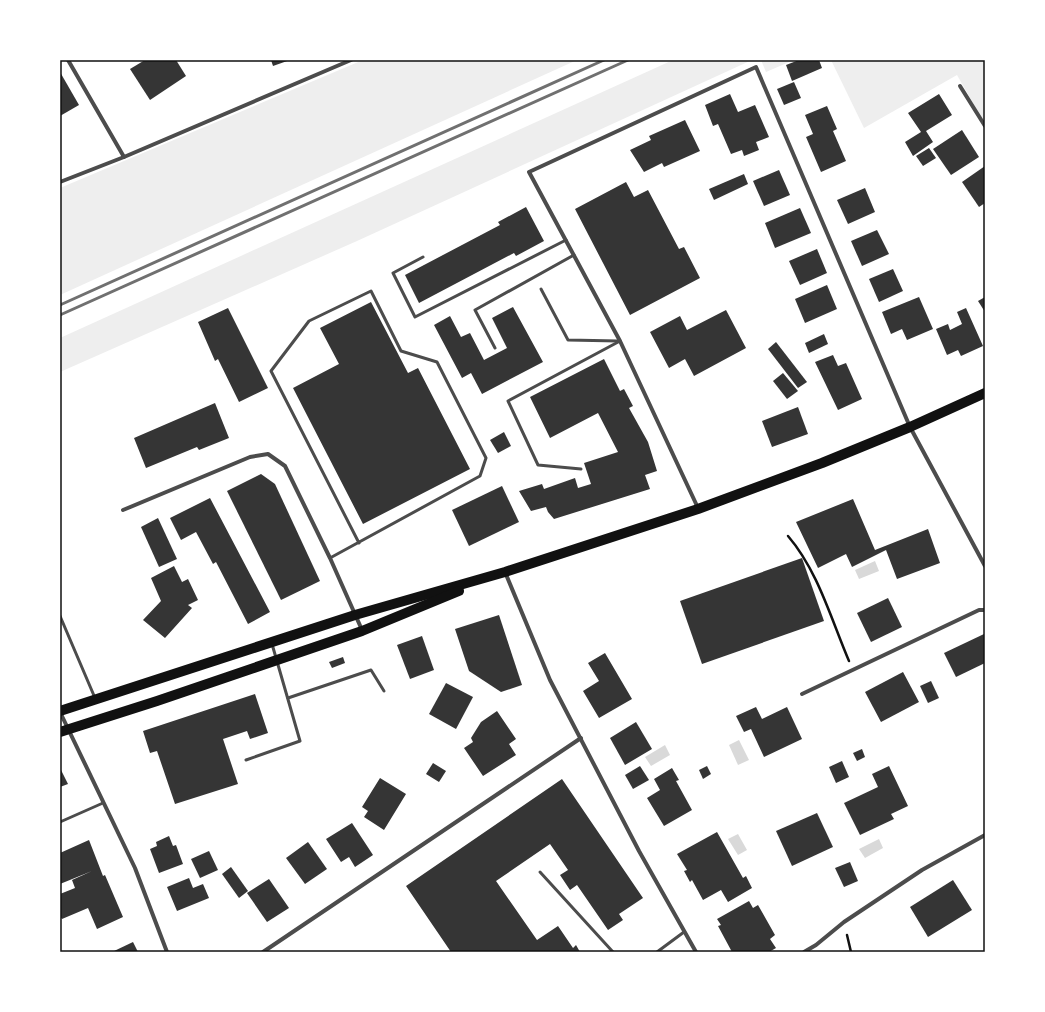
<svg xmlns="http://www.w3.org/2000/svg" width="1045" height="1012" font-family="Barlow,sans-serif">
	<style>
		.green { fill: #eee }
		.water { fill: #d9d9d9 }
		.building { fill: #353535 }
		.lines { fill: none; stroke-linecap: round; stroke-linejoin: round }
		.path { stroke: #111; stroke-width: 2.5 }
		.service { stroke: #4c4c4c; stroke-width: 3 }
		.minor { stroke: #4c4c4c; stroke-width: 4 }
		.primary { stroke: #111; stroke-width: 10 }
		.rail { stroke: #707070; stroke-width: 3 }
		.neatline { fill: none; stroke: #111; stroke-width: 1.5 }
	</style>
	<rect width="100%" height="100%" fill="#fff"/>
	<!-- green -->
	<g class="green">
		<polygon points="363,60 577,60 60,295 60,188"/>
		<polygon points="673,60 752,60 357,241 60,372 60,338"/>
		<polygon points="761,60 794,60 766,72"/>
		<polygon points="831,60 985,60 985,124 957,75 864,128"/>
	</g>
	<!-- water -->
	<g class="water">
		<polygon points="875,561 879,571 859,579 855,570"/>
		<polygon points="739,740 749,760 738,765 729,745"/>
		<polygon points="665,745 670,755 651,766 645,757"/>
		<polygon points="738,834 747,850 738,855 728,839"/>
		<polygon points="879,839 883,848 865,858 859,849"/>
	</g>
	<!-- building -->
	<g class="building">
		<polygon points="145,60 176,60 186,76 150,100 130,69"/>
		<polygon points="271,60 290,60 273,66"/>
		<polygon points="799,60 819,60 822,68 792,81 786,65"/>
		<polygon points="60,72 79,105 60,116"/>
		<polygon points="794,82 801,98 784,105 777,89"/>
		<polygon points="730,94 738,112 755,105 769,137 756,142 759,150 744,156 742,150 731,154 718,124 713,126 705,105"/>
		<polygon points="939,94 952,115 926,131 933,142 913,156 905,142 921,132 908,113"/>
		<polygon points="827,106 837,129 833,131 846,161 821,172 806,137 813,134 805,115"/>
		<polygon points="685,120 700,151 664,167 662,163 644,172 630,150 651,140 649,136"/>
		<polygon points="962,130 979,157 951,175 933,149"/>
		<polygon points="929,148 936,158 923,166 916,156"/>
		<polygon points="985,166 985,203 979,207 962,182"/>
		<polygon points="779,170 790,195 764,206 753,181"/>
		<polygon points="744,174 748,184 714,200 709,189"/>
		<polygon points="626,182 634,197 648,190 679,249 684,247 700,278 630,315 575,209"/>
		<polygon points="865,188 875,212 848,224 837,200"/>
		<polygon points="526,207 544,241 516,256 514,253 419,303 405,275 500,225 498,222"/>
		<polygon points="800,208 811,233 775,248 765,223"/>
		<polygon points="877,230 889,254 862,266 851,241"/>
		<polygon points="817,249 827,273 800,285 789,261"/>
		<polygon points="893,269 903,291 879,302 869,279"/>
		<polygon points="827,285 837,309 805,323 795,299"/>
		<polygon points="919,297 933,329 907,340 902,329 891,334 882,312"/>
		<polygon points="985,297 985,312 978,301"/>
		<polygon points="371,302 408,373 418,368 470,469 363,524 293,388 339,364 320,328"/>
		<polygon points="513,307 543,362 482,394 471,373 462,378 434,325 450,316 461,337 470,333 484,360 507,348 492,318"/>
		<polygon points="228,308 268,388 239,402 218,359 215,361 198,322"/>
		<polygon points="966,308 983,346 961,356 958,350 947,355 936,329 948,324 950,330 962,324 957,312"/>
		<polygon points="726,310 746,348 694,376 685,359 669,368 650,332 680,316 687,330"/>
		<polygon points="824,334 828,344 809,353 805,343"/>
		<polygon points="776,342 807,382 798,388 768,349"/>
		<polygon points="833,355 838,366 846,363 862,399 838,410 815,362"/>
		<polygon points="604,359 620,391 624,389 633,406 629,408 648,442 657,471 645,475 650,489 554,519 548,512 546,507 531,511 519,491 542,484 544,489 575,478 578,488 591,484 584,463 618,452 598,413 550,438 530,397"/>
		<polygon points="783,373 798,391 787,399 773,381"/>
		<polygon points="215,403 229,438 199,450 197,447 146,468 134,438"/>
		<polygon points="798,407 808,434 772,447 762,421"/>
		<polygon points="504,432 511,446 498,453 490,440"/>
		<polygon points="261,474 275,484 320,581 281,600 227,491"/>
		<polygon points="502,486 519,522 469,546 452,510"/>
		<polygon points="210,498 270,612 248,624 216,562 213,564 196,532 181,540 170,518"/>
		<polygon points="853,499 875,550 928,529 940,563 897,579 886,550 852,567 846,554 818,568 796,522"/>
		<polygon points="158,518 177,559 159,567 141,527"/>
		<polygon points="802,558 824,621 702,664 680,601"/>
		<polygon points="174,566 182,582 188,579 198,600 188,605 192,608 165,638 143,620 161,601 151,578"/>
		<polygon points="888,598 902,627 871,642 857,613"/>
		<polygon points="499,615 522,685 501,692 469,671 455,629"/>
		<polygon points="984,634 985,663 956,677 944,653"/>
		<polygon points="422,636 434,670 410,679 397,645"/>
		<polygon points="605,653 632,699 599,718 583,691 599,681 588,663"/>
		<polygon points="343,657 345,663 332,668 329,662"/>
		<polygon points="903,672 919,702 881,722 865,692"/>
		<polygon points="931,681 939,698 928,703 920,686"/>
		<polygon points="446,683 473,697 456,729 429,714"/>
		<polygon points="255,694 268,733 250,739 247,731 223,739 238,784 175,804 157,751 150,753 143,731"/>
		<polygon points="756,707 762,719 787,707 802,739 764,757 751,729 744,732 736,716"/>
		<polygon points="497,711 516,739 509,744 516,755 483,776 464,748 473,742 471,738 481,722"/>
		<polygon points="636,722 652,749 625,765 610,738"/>
		<polygon points="862,749 865,757 857,761 853,753"/>
		<polygon points="842,761 849,777 836,783 829,767"/>
		<polygon points="433,763 446,771 439,782 426,774"/>
		<polygon points="640,766 649,780 633,789 625,775"/>
		<polygon points="707,766 711,774 703,779 699,770"/>
		<polygon points="889,766 908,806 891,814 894,819 860,835 844,803 878,787 872,774"/>
		<polygon points="60,768 68,784 60,787"/>
		<polygon points="672,768 679,780 676,781 692,810 664,826 647,798 660,790 654,779"/>
		<polygon points="380,778 406,794 384,830 364,817 368,811 362,807"/>
		<polygon points="562,779 643,898 619,914 623,920 608,930 577,885 570,890 560,875 568,870 550,844 496,881 537,940 558,926 573,948 576,945 580,952 451,952 406,886"/>
		<polygon points="817,813 833,847 792,866 776,831"/>
		<polygon points="352,823 373,855 355,867 349,857 341,862 326,839"/>
		<polygon points="717,832 743,878 746,876 752,888 728,902 721,890 703,900 692,880 690,882 684,871 687,870 677,854"/>
		<polygon points="169,836 173,846 176,845 183,864 159,873 150,849 157,846 156,842"/>
		<polygon points="89,840 103,876 105,875 123,917 97,929 88,908 62,919 60,916 60,894 75,888 72,880 92,871 60,884 60,853"/>
		<polygon points="308,842 327,869 305,884 286,858"/>
		<polygon points="209,851 218,870 200,878 191,859"/>
		<polygon points="850,862 858,881 844,887 835,868"/>
		<polygon points="231,867 248,891 239,898 222,874"/>
		<polygon points="189,878 193,888 203,884 209,898 177,911 167,887"/>
		<polygon points="269,879 289,908 267,922 247,893"/>
		<polygon points="953,880 972,910 928,937 910,907"/>
		<polygon points="749,901 753,908 758,905 775,935 770,939 776,948 769,952 732,952 718,926 721,925 717,919"/>
		<polygon points="133,942 138,952 112,952"/>
	</g>
	<g class="lines">
		<!-- path -->
		<g class="path">
			<path d="M788 536C818 571 831 619 849 661"/>
			<polyline points="847,935 851,952"/>
		</g>
		<!-- service -->
		<g class="service">
			<polyline points="423,257 393,273 415,317 566,240"/>
			<polyline points="541,289 568,340 618,341"/>
			<polyline points="495,348 475,310 574,255"/>
			<polyline points="581,469 538,465 508,401 620,341"/>
			<polyline points="330,558 480,476 486,458 437,362 401,351 371,291 309,321 271,371 359,543"/>
			<polyline points="60,616 95,698"/>
			<polyline points="288,698 371,670 384,691"/>
			<polyline points="246,760 300,741 272,644"/>
			<polyline points="60,822 103,803"/>
			<polyline points="540,872 613,952"/>
			<polyline points="657,952 684,932"/>
		</g>
		<!-- minor -->
		<g class="minor">
			<polyline points="68,60 124,157"/>
			<polyline points="960,86 985,126"/>
			<polyline points="60,182 124,157 351,60"/>
			<polyline points="698,508 620,341 529,172 756,67 910,427 985,566"/>
			<polyline points="123,510 250,457 268,454 285,466 330,558 362,630"/>
			<polyline points="505,572 550,680 639,851 696,952"/>
			<polyline points="802,694 979,610 985,610"/>
			<polyline points="60,712 135,868 167,952"/>
			<polyline points="263,952 581,738"/>
			<polyline points="804,952 816,945 844,922 922,870 985,835"/>
		</g>
		<!-- primary -->
		<g class="primary">
			<polyline points="60,711 355,615 505,572 698,509 822,463 910,427 985,393"/>
			<polyline points="60,732 157,701 362,631 459,591"/>
		</g>
		<!-- rail -->
		<g class="rail">
			<polyline points="60,305 604,60"/>
			<polyline points="60,315 628,60"/>
		</g>
	</g>
	<!-- border -->
	<rect width="1045" height="1012" fill="none" stroke="#ffffff" stroke-width="122"/>
	<rect x="61" y="61" width="923" height="890" class="neatline"/>
</svg>
